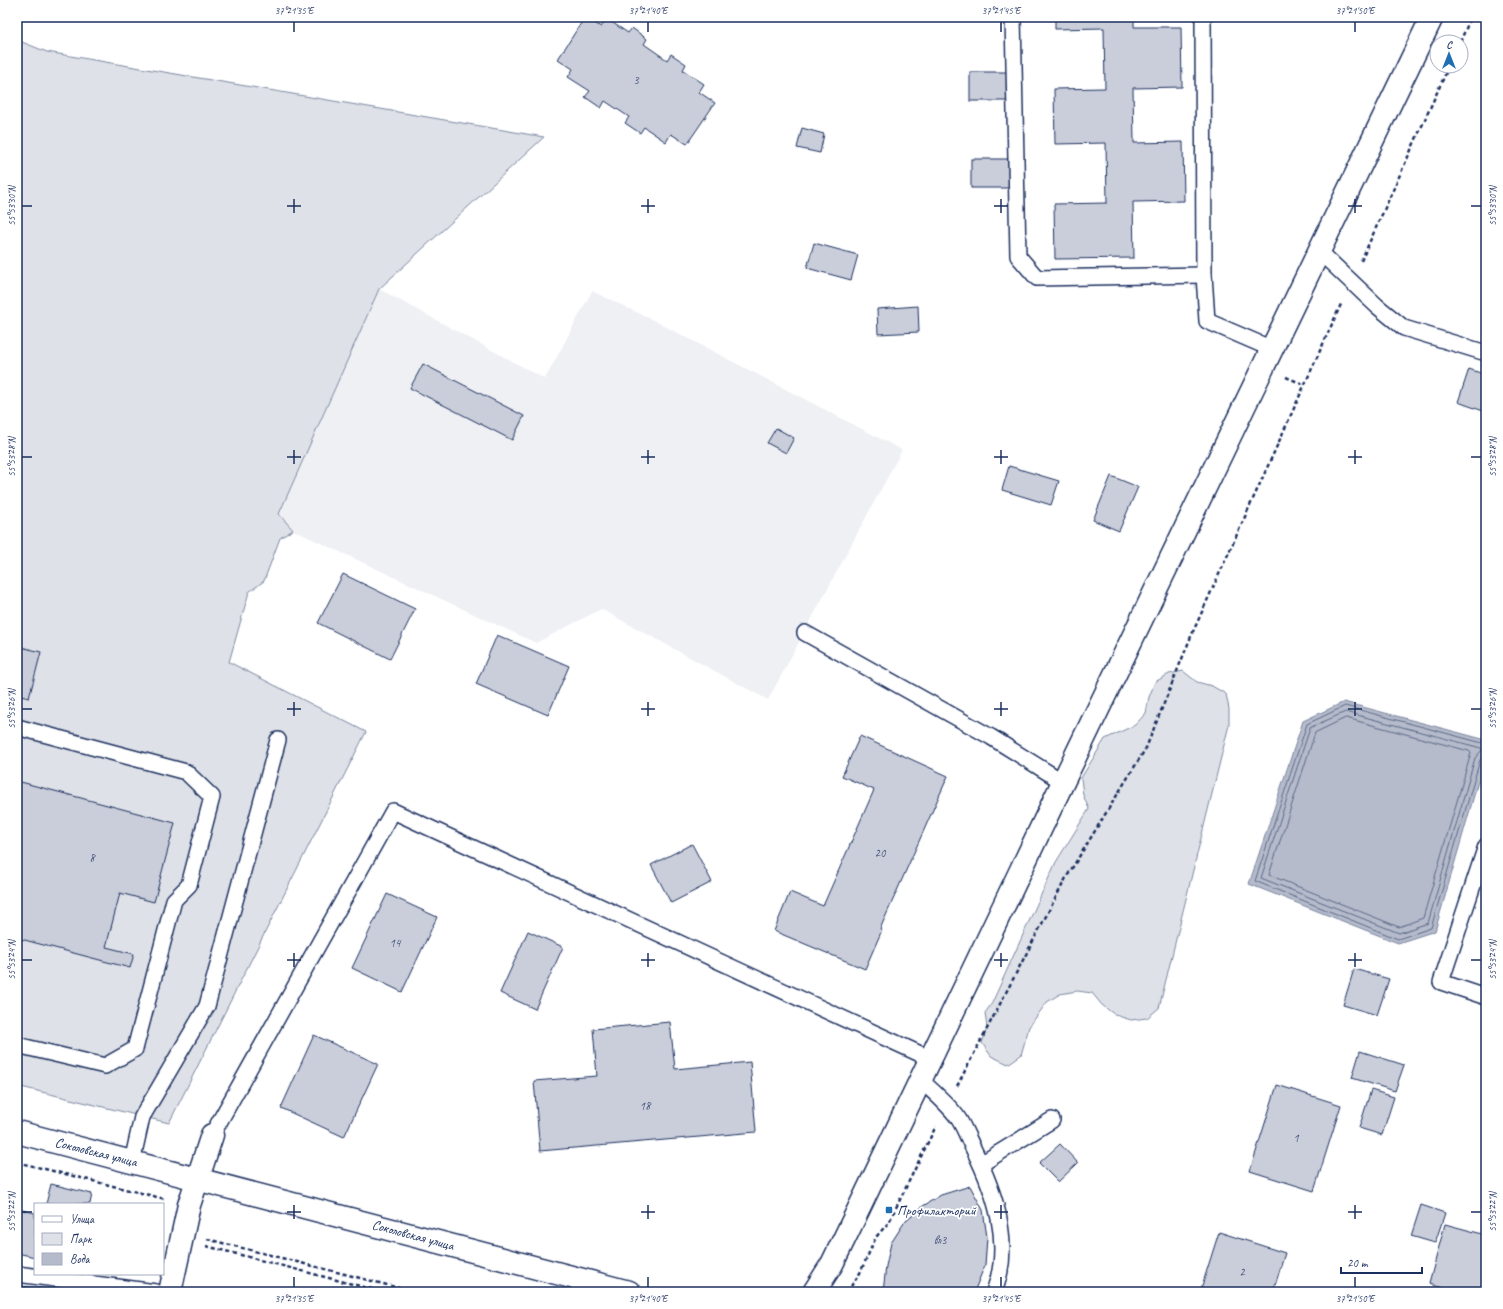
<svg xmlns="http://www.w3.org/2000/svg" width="1503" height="1309" font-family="Caveat,sans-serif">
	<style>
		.built { fill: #eff0f4 }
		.green { fill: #dee1e7; stroke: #7c88a2 }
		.water { fill: #b5bbca; stroke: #77839f }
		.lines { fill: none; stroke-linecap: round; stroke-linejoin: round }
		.shore { stroke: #596789; stroke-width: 1 }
		.building { fill: #caceda; stroke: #1b2f5e }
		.lane-casing { stroke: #1b2f5e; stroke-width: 18 }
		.street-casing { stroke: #1b2f5e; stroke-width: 25 }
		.secondary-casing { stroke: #1b2f5e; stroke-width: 25 }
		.path { stroke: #1b2f5e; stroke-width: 2.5; stroke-dasharray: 4 3; stroke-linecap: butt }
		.lane { stroke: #fff; stroke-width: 15 }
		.street { stroke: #fff; stroke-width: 22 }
		.secondary { stroke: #fff; stroke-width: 22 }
		.ticks { fill: none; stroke: #1b2f5e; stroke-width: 1.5 }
		.poi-dot { fill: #1f6fb2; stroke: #fff; stroke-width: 1.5 }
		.labels { text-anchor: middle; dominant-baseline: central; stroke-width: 3.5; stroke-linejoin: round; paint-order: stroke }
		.number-label { font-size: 12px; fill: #47577d }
		.street-label { font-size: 14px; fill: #1b2f5e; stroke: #fff }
		.poi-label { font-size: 14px; fill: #1b2f5e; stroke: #fff; text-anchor: start }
		.neatline { fill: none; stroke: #1b2f5e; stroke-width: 1.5 }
		.ticks-label { font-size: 10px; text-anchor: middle; fill: #1b2f5e }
	</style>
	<rect width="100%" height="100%" fill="#fff"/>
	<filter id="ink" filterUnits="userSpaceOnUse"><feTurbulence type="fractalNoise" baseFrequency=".025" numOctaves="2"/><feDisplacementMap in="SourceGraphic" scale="8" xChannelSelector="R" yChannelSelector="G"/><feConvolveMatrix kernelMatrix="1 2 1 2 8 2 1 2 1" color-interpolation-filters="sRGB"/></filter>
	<g filter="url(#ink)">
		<!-- built -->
		<polygon class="built" points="379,289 545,379 592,291 651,319 902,450 768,700 601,609 536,643 293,530 279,514"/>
		<!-- green -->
		<g class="green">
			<polygon points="17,40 47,52 544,137 379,289 279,514 293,530 280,538 264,581 249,592 229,662 366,732 169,1123 17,1086"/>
			<polygon points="1183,671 1197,682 1212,686 1226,694 1229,709 1229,725 1159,1008 1147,1018 1131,1020 1115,1015 1102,1005 1092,993 1077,991 1060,994 1047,1002 1029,1027 1021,1055 1008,1064 991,1056 982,1043 987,1028 985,1013 992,1003 1056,862 1089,809 1083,795 1081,778 1105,739 1135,725 1146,713 1149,697 1155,682 1169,674"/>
		</g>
		<!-- water -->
		<polygon class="water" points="1344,702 1486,740 1486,754 1435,931 1398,943 1249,884 1303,721"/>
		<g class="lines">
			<!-- shore -->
			<g class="shore">
				<polygon points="1346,712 1481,748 1482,750 1475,758 1428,923 1399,933 1261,878 1310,728"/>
				<polygon points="1346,718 1469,751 1471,753 1423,918 1399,927 1269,875 1315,733"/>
				<polyline points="1486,744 1345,706 1307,724 1255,881 1398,939 1431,928 1480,760 1482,757 1486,756"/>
			</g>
		</g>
		<!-- building -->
		<g class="building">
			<polygon points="585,17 601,27 607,19 628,33 632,28 647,39 644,44 667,60 671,54 686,64 683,70 704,84 699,92 715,103 687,144 671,134 666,142 644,127 640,133 625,123 629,117 605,101 601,108 585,97 590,91 568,77 573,69 558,59"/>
			<polygon points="1055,17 1134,17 1134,27 1181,27 1182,87 1133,88 1134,143 1183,142 1184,201 1133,202 1134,258 1055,259 1054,204 1107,203 1106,143 1055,144 1054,89 1105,88 1104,28 1055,29"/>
			<rect x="970" y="72" width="39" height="29"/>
			<polygon points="802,128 824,134 820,153 797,148"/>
			<rect x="971" y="159" width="40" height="29"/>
			<polygon points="814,243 858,255 851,280 807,268"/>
			<polygon points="918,306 919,332 878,334 877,309"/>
			<polygon points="423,364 524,416 512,440 410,388"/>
			<polygon points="1469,369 1486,375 1486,412 1458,402"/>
			<polygon points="776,428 794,438 786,453 767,443"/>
			<polygon points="1009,466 1059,481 1051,505 1002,490"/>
			<polygon points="1111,476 1138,487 1119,531 1093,520"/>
			<polygon points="343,574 415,609 390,659 318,623"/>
			<polygon points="497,635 569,666 548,715 476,684"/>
			<polygon points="17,646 41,652 29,698 17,695"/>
			<polygon points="860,736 948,776 880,929 882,930 865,969 774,931 790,892 823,906 874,790 842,776"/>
			<polygon points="17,781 175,823 154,902 120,893 106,947 134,954 130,968 17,938"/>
			<polygon points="692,844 712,882 671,903 651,865"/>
			<polygon points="387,894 437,917 402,992 352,968"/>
			<polygon points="528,931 563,947 535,1009 500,993"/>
			<polygon points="1354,969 1389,979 1377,1015 1343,1005"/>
			<polygon points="670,1022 675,1069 750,1062 756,1132 540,1151 534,1081 597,1076 593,1029"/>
			<polygon points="314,1035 378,1064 344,1137 281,1108"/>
			<polygon points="1360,1051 1404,1065 1395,1091 1352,1078"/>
			<polygon points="1277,1085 1341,1105 1314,1191 1250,1171"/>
			<polygon points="1371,1090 1394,1097 1382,1135 1359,1128"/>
			<polygon points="1060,1144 1078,1163 1058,1182 1039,1163"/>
			<polygon points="51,1184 92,1194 90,1204 46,1204"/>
			<polygon points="970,1186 983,1210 987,1237 985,1265 974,1292 883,1292 886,1266 891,1243 906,1220 923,1206 941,1195"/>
			<polygon points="1421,1205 1445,1213 1435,1243 1411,1236"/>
			<polygon points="18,1209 35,1213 35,1257 17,1253"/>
			<polygon points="1445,1224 1486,1235 1486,1292 1458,1292 1429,1284"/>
			<polygon points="1219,1232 1285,1253 1273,1292 1200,1292"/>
			<polygon points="20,1286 86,1292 20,1292"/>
		</g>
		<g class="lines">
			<!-- lane casing -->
			<g class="lane-casing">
				<g id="lane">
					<polyline points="1013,17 1018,256 1037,278 1204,275"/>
					<polyline points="1203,17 1204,275 1207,321 1272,349"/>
					<polyline points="1319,251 1377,306 1404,328 1486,353"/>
					<polyline points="805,633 991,737 1063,782"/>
					<polyline points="17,727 186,772 212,797 189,885 174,900 135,1049 105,1066 17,1045"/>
					<polyline points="1486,846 1441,982 1486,997"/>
					<path d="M921 1080C933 1092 949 1105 958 1118 964 1127 968 1138 973 1148 995 1192 1013 1243 994 1292"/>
					<polyline points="212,1135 393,811 931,1059"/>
					<polyline points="132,1162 142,1117 207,1006 278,740"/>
					<polyline points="981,1164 1052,1120"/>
					<polyline points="17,1274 156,1292"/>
				</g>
			</g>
			<!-- street casing -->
			<g class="street-casing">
				<polyline id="street" points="170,1292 189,1205 212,1135"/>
			</g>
			<!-- secondary casing -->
			<g class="secondary-casing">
				<g id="secondary">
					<polyline points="17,1132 629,1292"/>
					<polyline points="814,1292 832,1264 863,1200 1063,782 1432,17"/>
				</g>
			</g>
			<!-- path -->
			<g class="path">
				<polyline points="1460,42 1471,17"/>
				<polyline points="1361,261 1449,66"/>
				<polyline points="1286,377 1305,385"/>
				<polyline points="957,1086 1066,878 1146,748 1192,634 1342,302"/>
				<polyline points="17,1162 165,1199"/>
				<polyline points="207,1239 415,1292"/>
				<polyline points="206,1246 383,1292"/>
				<polyline points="847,1292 860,1273 876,1237 889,1222 936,1126"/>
			</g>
			<!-- lane -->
			<use href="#lane" class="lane"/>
			<!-- street -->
			<use href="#street" class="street"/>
			<!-- secondary -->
			<use href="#secondary" class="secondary"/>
		</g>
	</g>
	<!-- ticks -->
	<path class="ticks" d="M294 22V32M648 22V32M1001 22V32M1355 22V32M294 199V213M648 199V213M1001 199V213M1355 199V213M22 206H32M287 206H301M641 206H655M994 206H1008M1348 206H1362M1471 206H1481M294 450V464M648 450V464M1001 450V464M1355 450V464M22 457H32M287 457H301M641 457H655M994 457H1008M1348 457H1362M1471 457H1481M294 702V716M648 702V716M1001 702V716M1355 702V716M22 709H32M287 709H301M641 709H655M994 709H1008M1348 709H1362M1471 709H1481M294 953V967M648 953V967M1001 953V967M1355 953V967M22 960H32M287 960H301M641 960H655M994 960H1008M1348 960H1362M1471 960H1481M294 1205V1219M648 1205V1219M1001 1205V1219M1355 1205V1219M22 1212H32M287 1212H301M641 1212H655M994 1212H1008M1348 1212H1362M1471 1212H1481M294 1277V1287M648 1277V1287M1001 1277V1287M1355 1277V1287"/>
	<!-- markers -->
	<rect class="poi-dot" x="885" y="1206" width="8" height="8" rx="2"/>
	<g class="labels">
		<!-- number labels -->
		<g class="number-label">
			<text x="636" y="80">3</text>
			<text x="880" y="853">20</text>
			<text x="92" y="858">8</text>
			<text x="395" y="943">14</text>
			<text x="645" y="1106">18</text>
			<text x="1296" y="1138">1</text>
			<text x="940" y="1240">вл3</text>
			<text x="1242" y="1272">2</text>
		</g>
		<!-- street labels -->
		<g class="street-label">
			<text transform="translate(96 1152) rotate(14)">Соколовская улица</text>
			<text transform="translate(413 1235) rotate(15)">Соколовская улица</text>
		</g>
		<!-- poi labels -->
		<g class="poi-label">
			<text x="897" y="1210">Профилакторий</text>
		</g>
	</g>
	<!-- margin -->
	<rect width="1503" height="1309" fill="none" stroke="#fff" stroke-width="44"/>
	<!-- legend -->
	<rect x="34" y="1203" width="130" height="72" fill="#ffffff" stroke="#a4acbf"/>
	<rect x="42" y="1216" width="20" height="6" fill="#ffffff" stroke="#a4acbf"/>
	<text x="70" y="1223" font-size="12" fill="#1b2f5e">Улица</text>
	<rect x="42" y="1233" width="20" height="12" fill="#dee1e7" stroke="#a4acbf"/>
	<text x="70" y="1243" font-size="12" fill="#1b2f5e">Парк</text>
	<rect x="42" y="1253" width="20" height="12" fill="#b5bbca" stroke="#a4acbf"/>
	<text x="70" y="1263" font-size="12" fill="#1b2f5e">Вода</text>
	<!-- north arrow -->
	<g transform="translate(1449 54)"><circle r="19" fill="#ffffff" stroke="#a4acbf"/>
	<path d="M0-3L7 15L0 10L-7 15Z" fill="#1f6fb2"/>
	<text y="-6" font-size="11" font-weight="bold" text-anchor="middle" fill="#1b2f5e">С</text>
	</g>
	<!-- scale -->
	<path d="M1341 1267v6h81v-6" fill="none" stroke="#1b2f5e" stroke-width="2"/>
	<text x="1347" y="1267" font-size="12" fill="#1b2f5e" stroke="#ffffff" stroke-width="3" paint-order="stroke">20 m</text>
	<rect x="22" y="22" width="1459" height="1265" class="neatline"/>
	<g class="ticks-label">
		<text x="294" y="14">37°21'35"E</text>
		<text x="648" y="14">37°21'40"E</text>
		<text x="1001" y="14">37°21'45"E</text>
		<text x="1355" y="14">37°21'50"E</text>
		<text transform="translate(11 206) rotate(-90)" y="4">55°53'30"N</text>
		<text transform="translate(1492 206) rotate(-90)" y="4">55°53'30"N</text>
		<text transform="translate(11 457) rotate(-90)" y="4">55°53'28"N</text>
		<text transform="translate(1492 457) rotate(-90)" y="4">55°53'28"N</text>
		<text transform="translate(11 709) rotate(-90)" y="4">55°53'26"N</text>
		<text transform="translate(1492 709) rotate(-90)" y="4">55°53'26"N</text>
		<text transform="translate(11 960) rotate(-90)" y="4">55°53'24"N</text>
		<text transform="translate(1492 960) rotate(-90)" y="4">55°53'24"N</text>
		<text transform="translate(11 1212) rotate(-90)" y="4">55°53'22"N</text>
		<text transform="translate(1492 1212) rotate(-90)" y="4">55°53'22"N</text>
		<text x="294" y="1302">37°21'35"E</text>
		<text x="648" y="1302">37°21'40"E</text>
		<text x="1001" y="1302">37°21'45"E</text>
		<text x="1355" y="1302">37°21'50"E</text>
	</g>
</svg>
